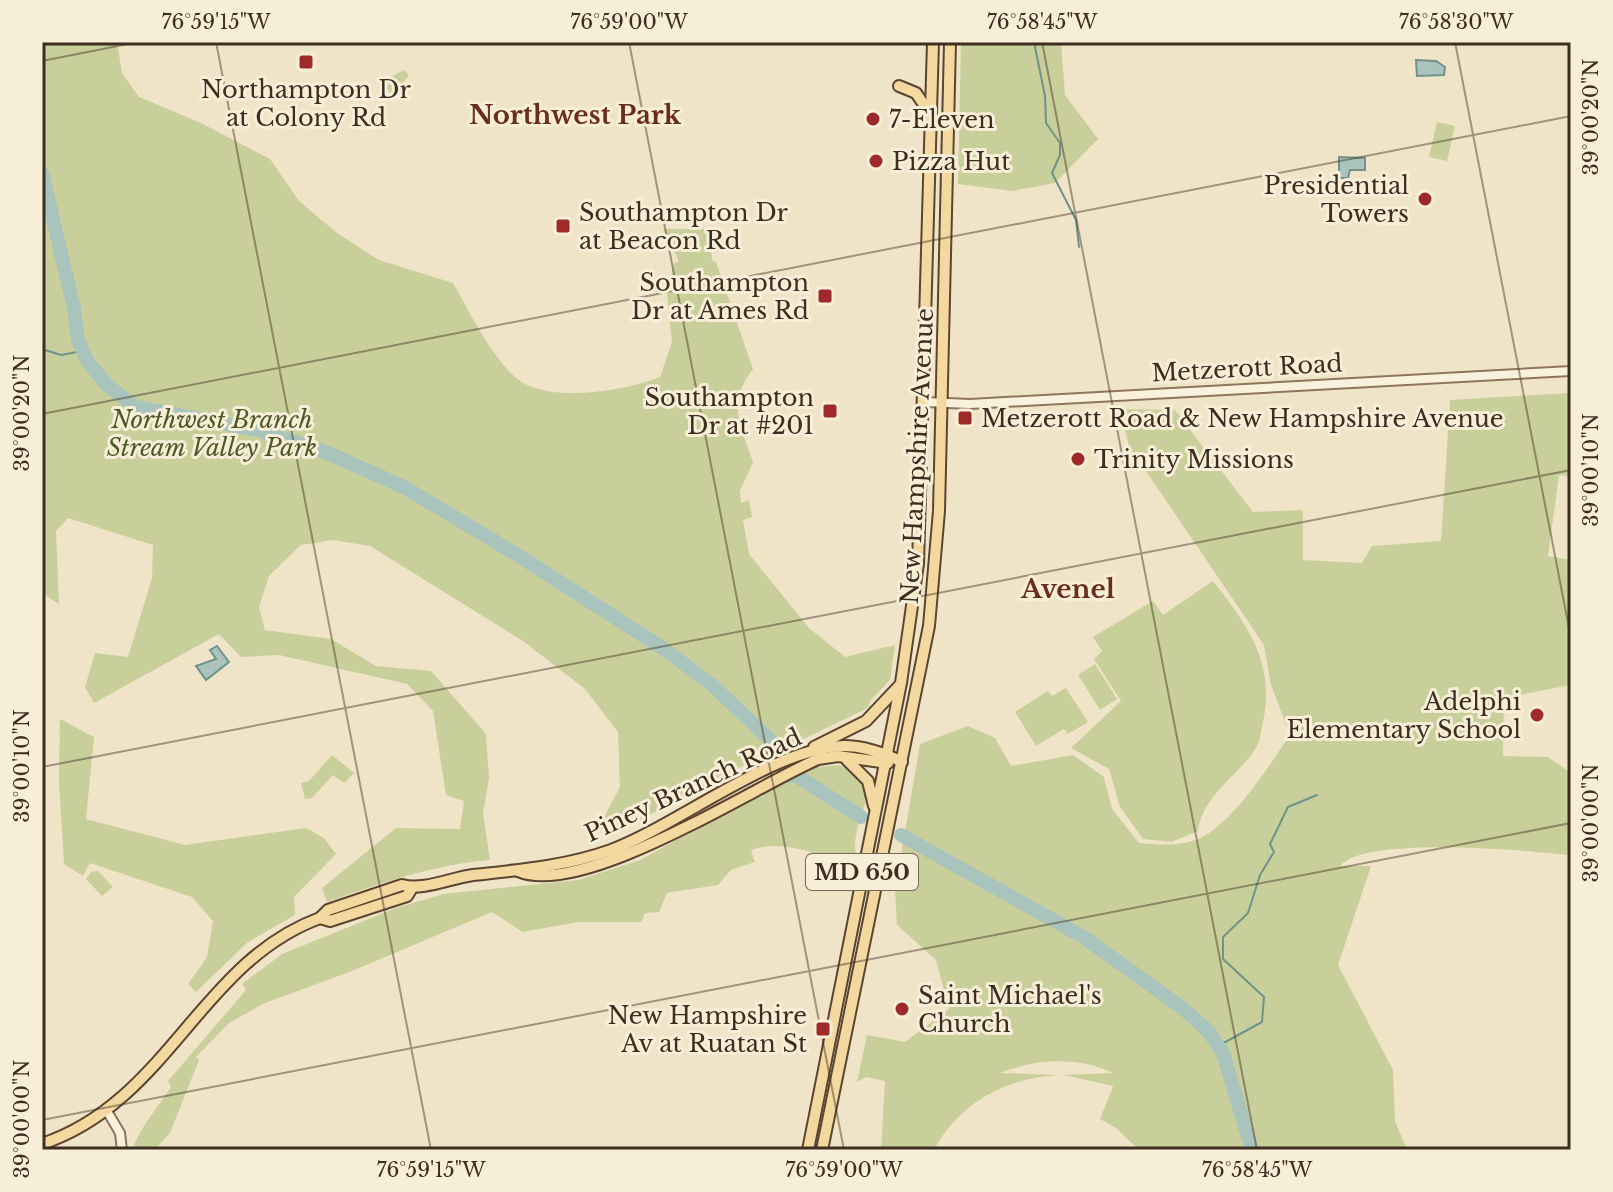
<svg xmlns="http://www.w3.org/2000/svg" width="1613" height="1192" font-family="'Libre Baskerville',serif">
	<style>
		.green { fill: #c9cf9b }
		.water { fill: #a9c4bc; stroke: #6f938a; stroke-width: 2 }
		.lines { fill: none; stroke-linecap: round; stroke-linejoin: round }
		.stream { stroke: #6f938a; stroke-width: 2 }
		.river { stroke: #a9c4bc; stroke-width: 14 }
		.minor-casing { stroke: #8d765c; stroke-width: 12 }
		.major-casing { stroke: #5b4430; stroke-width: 14 }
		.minor { stroke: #faf1dc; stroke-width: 8 }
		.major { stroke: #f3d9a0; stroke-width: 10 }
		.ticks { fill: none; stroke: #3d2e20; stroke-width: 2; stroke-opacity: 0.45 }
		.poi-dot { fill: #9e2a2b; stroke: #f7eed8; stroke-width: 3 }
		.labels { text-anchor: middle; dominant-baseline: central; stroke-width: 6; stroke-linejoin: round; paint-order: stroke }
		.shield { fill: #f7eed8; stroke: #756857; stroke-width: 2 }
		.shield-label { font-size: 22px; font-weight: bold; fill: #3d2e20 }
		.poi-label { font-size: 24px; fill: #3d2e20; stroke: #f7eed8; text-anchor: start }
		.street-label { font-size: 24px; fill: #3d2e20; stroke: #f7eed8 }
		.park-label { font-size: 24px; font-style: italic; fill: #4d5a26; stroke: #f7eed8 }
		.neighbourhood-label { font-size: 26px; font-weight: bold; fill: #6b2e1e; stroke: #f7eed8 }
		.neatline { fill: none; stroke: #3d2e20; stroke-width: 3 }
		.ticks-label { font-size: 20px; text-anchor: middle; fill: #3d2e20 }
	</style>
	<rect width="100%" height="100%" fill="#f0e4c8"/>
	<!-- green -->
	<g class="green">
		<path d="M42 42H117L122 73 139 97 201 123 270 159 299 201 337 233 379 260 453 283C468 309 498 370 525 384 560 402 626 390 660 377L672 342 667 294 674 263 679 261 663 229H710L712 260 716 262 753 369C727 402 740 425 753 462L740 491 741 503 749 500 752 517 743 520 749 554 809 628 845 657 895 645 890 680 870 701 868 708 793 744 791 741 611 835 601 823 620 787 618 732 585 689 523 641 370 546 333 540 301 545 269 576 259 607 265 630 331 639 376 666 431 671 486 734 489 778 483 813 490 860C432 865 381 883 327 902L322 888 396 828 460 829 464 801 446 795 433 711 407 684 279 655 241 657 219 634 94 703 85 687 95 653 128 657 152 578 153 545 68 518 56 531 59 604 42 593Z"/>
		<polygon points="961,42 1061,42 1065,95 1098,139 1055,183 1012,191 958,184"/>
		<polygon points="404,70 409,75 393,96 386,89 389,78"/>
		<polygon points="1437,122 1455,126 1447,161 1429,157"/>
		<path d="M1571 393V476L1559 475 1548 556 1571 560V685L1504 698 1503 756 1548 757 1571 773V855C1528 851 1366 835 1340 866H1371L1338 965 1393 1070 1395 1121 1407 1150H1139L1116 1128 1100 1119 1113 1086 1064 1075 1113 1073C1078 1056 1034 1059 1000 1073L1059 1075C1006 1078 960 1102 934 1150H881L885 1081 866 1077 857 1082 867 1035 905 1042 949 1009 936 960 897 925 895 890 920 744 968 726 995 738 1011 766 1073 755 1104 777 1112 809 1139 843C1161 845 1186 847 1206 835 1239 814 1268 767 1290 735L1271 685 1264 645 1129 446 1120 409 1175 410 1253 512 1303 510V560L1362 563 1372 546 1441 541 1450 400Z"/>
		<path d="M1213 581C1247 624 1276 664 1263 722 1261 731 1260 744 1254 751 1235 778 1202 797 1198 831L1171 842 1143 839 1120 807 1109 769 1071 748 1121 701 1094 659 1102 651 1093 637 1153 601 1163 615Z"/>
		<polygon points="1095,664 1117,699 1100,710 1078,675"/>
		<polygon points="1066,688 1088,722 1068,734 1064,729 1036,746 1015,712 1048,691 1052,696"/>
		<polygon points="60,719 94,737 86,819 185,845 306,828 324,838 336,854 294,897 295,915 248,942 196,992 188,984 207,957 213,921 192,897 90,863 83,876 64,864 59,781"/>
		<polygon points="332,755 354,773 344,783 333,775 312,798 305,799 301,783 309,781"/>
		<path d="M840 765C889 791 854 811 855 848 856 853 857 856 856 861L853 860 851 867C822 855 782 838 751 850L755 862 731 870 718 885 667 893 659 912 645 913 641 922H578L523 932 492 912 352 971 265 1003 229 1023 196 1057 199 1060 170 1133 154 1150H133C136 1133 160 1104 171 1087L168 1081 246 990 242 984 282 954 393 909 443 894 578 880 640 860 775 786 816 767Z"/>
		<polygon points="98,871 113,887 102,896 86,879 91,872"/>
	</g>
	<!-- water -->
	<g class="water">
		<polygon points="1416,60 1436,61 1445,67 1444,75 1417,76"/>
		<polygon points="1339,157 1365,158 1365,170 1350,170 1348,178 1339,178"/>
		<polygon points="217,646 229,662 206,680 196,666 216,659 210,650"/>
	</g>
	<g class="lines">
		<!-- stream -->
		<g class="stream">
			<polyline points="1038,42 1035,47 1045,96 1046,123 1060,143 1060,155 1052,173 1076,220 1079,247"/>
			<polyline points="42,349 61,355 82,351"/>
			<polyline points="1218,1046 1262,1022 1264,997 1223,959 1223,937 1248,913 1260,875 1274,852 1270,844 1288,807 1317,795"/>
		</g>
		<!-- river -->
		<g class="river">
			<polyline points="42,173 74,308 78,341 88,362 108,386 136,407 258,430 330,454 404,487 516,554 664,649 712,685 779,748 774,757 791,776 797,776 861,817"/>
			<polyline points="901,835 1085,938 1184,1009 1209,1032 1223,1053 1252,1150"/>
		</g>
		<!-- minor casing -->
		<g class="minor-casing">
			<g id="minor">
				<polyline points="925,402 970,404 1571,371"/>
				<polyline points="107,1111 120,1133 122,1150"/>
			</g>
		</g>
		<!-- major casing -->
		<g class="major-casing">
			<g id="major">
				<polyline points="899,86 916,93 929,112"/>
				<polyline points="814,747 866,721 900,685"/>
				<polyline points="847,760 868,781 874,806"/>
				<path d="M518 871C582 899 754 787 818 759L838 756 888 763"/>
				<polyline points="320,918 330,921 407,896 412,888"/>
				<path d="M42 1144C168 1102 200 962 320 918L328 910 402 885C422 891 451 878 473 875 519 870 567 866 611 850 678 825 775 747 844 746 864 746 884 753 902 762"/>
				<polyline points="808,1150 901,683 918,564 933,42"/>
				<polyline points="822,1150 929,626 939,511 950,42"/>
			</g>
		</g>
		<!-- minor -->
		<use href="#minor" class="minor"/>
		<!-- major -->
		<use href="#major" class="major"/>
	</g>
	<!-- ticks -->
	<path class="ticks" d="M216 42 431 1150M629 42 844 1150M1042 42 1257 1150M1455 42 1571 638M42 61 138 42M42 414 1571 116M42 767 1571 470M42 1120 1571 823"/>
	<!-- markers -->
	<g class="poi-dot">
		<rect x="298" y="54" width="16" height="16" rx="4"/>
		<circle cx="873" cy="119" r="8"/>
		<circle cx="876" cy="161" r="8"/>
		<circle cx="1425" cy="199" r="8"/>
		<rect x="555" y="218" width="16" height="16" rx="4"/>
		<rect x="817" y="288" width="16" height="16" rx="4"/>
		<rect x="822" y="403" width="16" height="16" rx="4"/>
		<rect x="957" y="410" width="16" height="16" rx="4"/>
		<circle cx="1078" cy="459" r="8"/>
		<circle cx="1537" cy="715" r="8"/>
		<circle cx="902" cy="1009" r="8"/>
		<rect x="815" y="1021" width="16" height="16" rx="4"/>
	</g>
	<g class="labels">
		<!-- shield labels -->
		<rect class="shield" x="806" y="854" width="112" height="36" rx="6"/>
		<g class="shield-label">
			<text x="862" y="872">MD 650</text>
		</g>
		<!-- poi labels -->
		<g class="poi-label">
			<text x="306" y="89" text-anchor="middle">Northampton Dr<tspan x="306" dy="28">at Colony Rd</tspan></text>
			<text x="889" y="119">7-Eleven</text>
			<text x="892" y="161">Pizza Hut</text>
			<text x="1409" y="185" text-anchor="end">Presidential<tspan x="1409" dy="28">Towers</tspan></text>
			<text x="579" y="212">Southampton Dr<tspan x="579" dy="28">at Beacon Rd</tspan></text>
			<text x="809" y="282" text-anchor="end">Southampton<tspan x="809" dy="28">Dr at Ames Rd</tspan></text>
			<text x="814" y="397" text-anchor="end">Southampton<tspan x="814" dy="28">Dr at #201</tspan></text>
			<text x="981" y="418">Metzerott Road &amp; New Hampshire Avenue</text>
			<text x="1094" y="459">Trinity Missions</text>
			<text x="1521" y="701" text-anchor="end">Adelphi<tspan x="1521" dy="28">Elementary School</tspan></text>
			<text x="918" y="995">Saint Michael's<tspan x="918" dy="28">Church</tspan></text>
			<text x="807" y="1015" text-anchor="end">New Hampshire<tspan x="807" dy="28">Av at Ruatan St</tspan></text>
		</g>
		<!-- street labels -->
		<g class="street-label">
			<text transform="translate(1247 368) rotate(-3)">Metzerott Road</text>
			<text transform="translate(917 456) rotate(-87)">New Hampshire Avenue</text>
			<text transform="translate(693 785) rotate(-25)">Piney Branch Road</text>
		</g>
		<!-- park labels -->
		<g class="park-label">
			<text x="212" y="419">Northwest Branch<tspan x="212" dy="28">Stream Valley Park</tspan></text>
		</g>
		<!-- neighbourhood labels -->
		<g class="neighbourhood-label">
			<text x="575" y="115">Northwest Park</text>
			<text x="1068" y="589">Avenel</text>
		</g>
	</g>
	<!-- border -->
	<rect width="1613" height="1192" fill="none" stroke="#f7eed8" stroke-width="88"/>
	<rect x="44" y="44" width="1525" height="1104" class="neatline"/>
	<g class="ticks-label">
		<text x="216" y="29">76°59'15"W</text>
		<text x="629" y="29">76°59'00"W</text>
		<text x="1042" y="29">76°58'45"W</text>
		<text x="1456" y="29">76°58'30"W</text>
		<text transform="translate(1591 117) rotate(-90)" y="7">39°00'20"N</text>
		<text transform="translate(22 413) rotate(-90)" y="7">39°00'20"N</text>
		<text transform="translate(1591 470) rotate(-90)" y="7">39°00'10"N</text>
		<text transform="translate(22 766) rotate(-90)" y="7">39°00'10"N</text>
		<text transform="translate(1591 823) rotate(-90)" y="7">39°00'00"N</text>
		<text transform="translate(22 1119) rotate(-90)" y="7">39°00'00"N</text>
		<text x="431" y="1177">76°59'15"W</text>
		<text x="844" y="1177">76°59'00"W</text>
		<text x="1257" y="1177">76°58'45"W</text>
	</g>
</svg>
